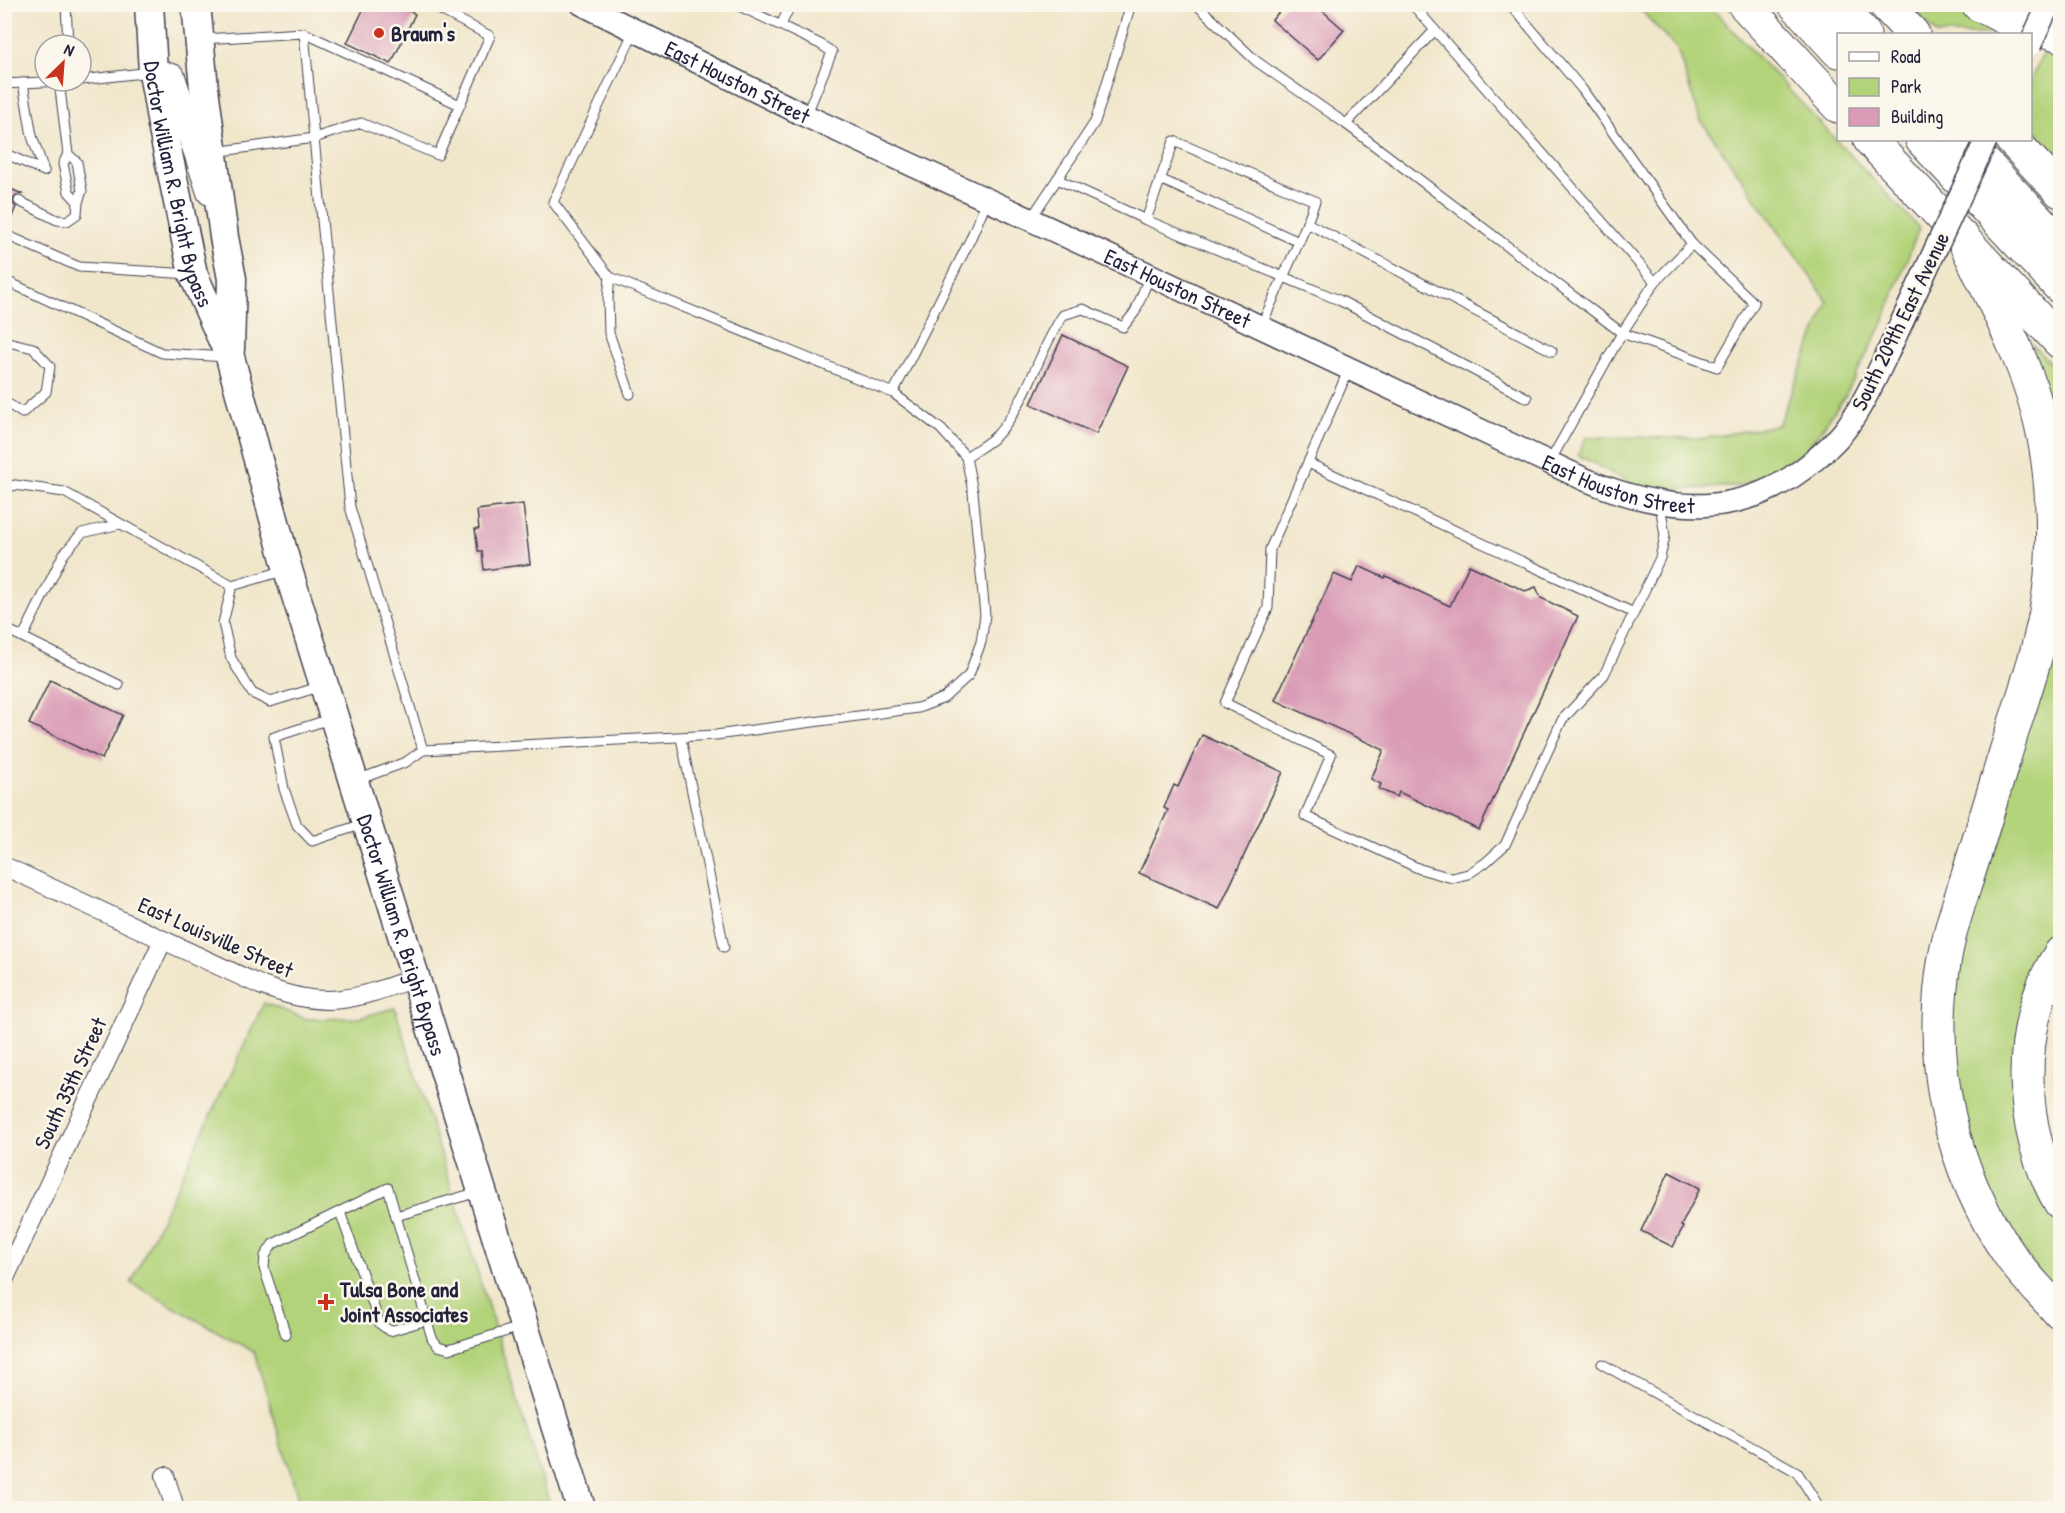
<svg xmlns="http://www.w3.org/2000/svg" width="2065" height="1513" font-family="'Patrick Hand',sans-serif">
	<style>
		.green { fill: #b3d37a; stroke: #6a7a5a; stroke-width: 1.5 }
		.building { fill: #d99bb5 }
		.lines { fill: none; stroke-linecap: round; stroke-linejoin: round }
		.service-casing { stroke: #413f50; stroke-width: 11 }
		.minor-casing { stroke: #413f50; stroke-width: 20 }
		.tertiary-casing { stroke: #413f50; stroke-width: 25 }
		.secondary-casing { stroke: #413f50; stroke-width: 28 }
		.primary-casing { stroke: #413f50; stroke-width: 31 }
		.motorway-casing { stroke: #413f50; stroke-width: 35 }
		.service { stroke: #fff; stroke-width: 9 }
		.minor { stroke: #fff; stroke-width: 18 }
		.tertiary { stroke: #fff; stroke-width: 22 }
		.secondary { stroke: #fff; stroke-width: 26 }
		.primary { stroke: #fff; stroke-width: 28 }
		.motorway { stroke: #fff; stroke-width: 33 }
		.tertiary-bridge-casing { stroke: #413f50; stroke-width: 25; stroke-linecap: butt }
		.tertiary-bridge { stroke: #fff; stroke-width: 22 }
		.poi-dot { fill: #c8321e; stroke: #fbf7ec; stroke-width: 2 }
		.labels { text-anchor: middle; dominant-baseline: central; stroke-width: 5; stroke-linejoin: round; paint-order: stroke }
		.poi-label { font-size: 22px; font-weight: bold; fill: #22223b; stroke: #fbf7ec; text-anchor: start }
		.street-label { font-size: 22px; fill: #22223b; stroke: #fbf7ec }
	</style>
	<rect width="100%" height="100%" fill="#fbf7ec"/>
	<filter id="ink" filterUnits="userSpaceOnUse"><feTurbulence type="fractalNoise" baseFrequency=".0167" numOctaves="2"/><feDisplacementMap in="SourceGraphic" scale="12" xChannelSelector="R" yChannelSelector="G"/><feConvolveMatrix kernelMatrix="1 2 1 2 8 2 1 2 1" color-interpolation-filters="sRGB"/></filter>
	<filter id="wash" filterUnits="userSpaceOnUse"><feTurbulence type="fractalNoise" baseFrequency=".008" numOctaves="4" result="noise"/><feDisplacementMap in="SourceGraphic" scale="24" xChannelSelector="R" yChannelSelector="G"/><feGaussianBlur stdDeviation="1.35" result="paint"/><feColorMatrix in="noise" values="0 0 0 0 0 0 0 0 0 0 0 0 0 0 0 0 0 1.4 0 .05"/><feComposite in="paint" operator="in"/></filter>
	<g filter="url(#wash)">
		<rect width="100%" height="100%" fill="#f0e6ca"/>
		<!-- green -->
		<g class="green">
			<polygon points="1636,5 1709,5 1919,228 1882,325 1845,396 1806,451 1742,486 1645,491 1578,455 1586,437 1705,438 1778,425 1828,302 1700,119 1677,49"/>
			<polygon points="1909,5 1956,5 2015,34 1937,34"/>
			<polygon points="2050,41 2060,44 2060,159 2031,125 2030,80"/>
			<polygon points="2032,344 2060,374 2060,457"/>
			<polygon points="2060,595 2060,932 2041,960 2026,1153 2052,1217 2060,1226 2060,1303 2003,1222 1969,1156 1948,1032 1953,965"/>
			<polygon points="264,1003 307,1019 358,1018 395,1008 551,1508 301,1508 254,1352 131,1283"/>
			<polygon points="2060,1082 2060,1159 2053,1139"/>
		</g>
		<g id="blocks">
			<!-- building -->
			<g class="building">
				<polygon points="366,4 396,4 415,14 391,64 347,43"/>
				<polygon points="1286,4 1315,4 1344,30 1318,60 1272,20"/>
				<polygon points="4,186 22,194 16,195 13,199 13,204 16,207 7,228 4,227"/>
				<polygon points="1063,335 1128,366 1096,434 1031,404"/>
				<polygon points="523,504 530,564 484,570 482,551 478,551 475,529 479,529 477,510"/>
				<polygon points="1469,565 1525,591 1536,587 1541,598 1578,616 1479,830 1399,792 1397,797 1379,789 1381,784 1371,779 1384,750 1275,700 1334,574 1352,582 1359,566 1385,578 1386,576 1450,606"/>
				<polygon points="50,680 123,715 102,759 29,724"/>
				<polygon points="1202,735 1283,772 1219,909 1139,873 1168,810 1164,808 1174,785 1178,787"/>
				<polygon points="1669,1172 1700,1188 1681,1226 1683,1227 1673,1247 1641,1231"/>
			</g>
		</g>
	</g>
	<g filter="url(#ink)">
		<use href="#blocks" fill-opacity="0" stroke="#413f50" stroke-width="1.5"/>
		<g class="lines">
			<!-- service casing -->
			<g class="service-casing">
				<g id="service">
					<polyline points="66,4 68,45"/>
					<polyline points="735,4 820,44 832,52 806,116"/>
					<polyline points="1196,4 1256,61 1346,124 1622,333 1717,367 1754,303 1692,244 1655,282"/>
					<polyline points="1412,4 1655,282 1622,333 1549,463"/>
					<polyline points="1510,4 1582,89 1692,244"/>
					<polyline points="781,25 791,4"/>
					<polyline points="304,33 460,105"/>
					<polyline points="202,39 304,33 314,138 215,152"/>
					<polyline points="81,80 151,72"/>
					<polyline points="59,81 68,154 77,162 82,191 78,202"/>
					<polyline points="23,83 32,136 44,171"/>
					<polyline points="4,84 62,81"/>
					<polyline points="1346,124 1435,30"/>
					<polyline points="4,153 44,171"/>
					<polyline points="1057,179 1146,220 1339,300 1527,398"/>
					<polyline points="1160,179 1299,242 1261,326"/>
					<polyline points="19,201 57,220 67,221 77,214 78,202 69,192 63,164 68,154"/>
					<polyline points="1030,220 1095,122 1131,4"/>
					<polyline points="1146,220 1174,141 1315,201 1307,223 1552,351"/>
					<polyline points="4,234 79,267 190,274"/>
					<polyline points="1299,242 1307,223"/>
					<polyline points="610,277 608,298 609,333 630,394"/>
					<polyline points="4,280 162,353 226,357"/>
					<polyline points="4,341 33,348 50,366 46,392 22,413 4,401"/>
					<polyline points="1349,369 1270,549 1268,608 1225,703 1331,755 1305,816 1420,869 1452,878 1468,874 1485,863 1505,845 1562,720 1604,675 1660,558 1665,536 1660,504"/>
					<polyline points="893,393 970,240 987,200"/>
					<path d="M966 457C976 450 989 443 997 435 1028 401 1038 352 1063 315L1083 309 1123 327 1135 312 1150 275"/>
					<polyline points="1308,463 1634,613"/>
					<polyline points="4,489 15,485 64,492 232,586 286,570"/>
					<polyline points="232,586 223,623 231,658 252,693 270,702 322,686"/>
					<polyline points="4,628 119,685"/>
					<polyline points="23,637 63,555 82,533 120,524"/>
					<polyline points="330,719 274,737 284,789 297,825 312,841 363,824"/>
					<polyline points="681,738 724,947"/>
					<polyline points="423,750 716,735 918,708 944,698 969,675 981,642 985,615 973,492 966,457 941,429 893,393 610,277 553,202 634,31"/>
					<polyline points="357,780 406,762 423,750 350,507 314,138 361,123 438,155 490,36 429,4"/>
					<polyline points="478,1192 396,1216 432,1338 438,1346 449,1349 520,1327"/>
					<polyline points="340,1212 380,1324 390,1331 427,1320"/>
					<polyline points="286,1335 264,1268 265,1256 273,1244 388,1188 396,1216"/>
					<polyline points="1602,1364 1797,1472 1816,1502 1815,1508"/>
				</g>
			</g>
			<!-- minor casing -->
			<g class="minor-casing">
				<g id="minor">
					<path d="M4 866 260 985C326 1011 353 1000 417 977"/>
					<polyline points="4,1280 163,940"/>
					<polyline points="165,1476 175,1508"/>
				</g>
			</g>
			<!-- tertiary casing -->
			<g class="tertiary-casing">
				<g id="tertiary">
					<path id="s1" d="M582 4 806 116 1150 275 1584 479C1667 514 1746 521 1818 457 1829 447 1841 437 1849 424 1865 402 1876 376 1888 352"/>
				</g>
			</g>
			<!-- secondary casing -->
			<g class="secondary-casing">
				<polyline id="secondary" points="153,72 172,77 210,192"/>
			</g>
			<!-- primary casing -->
			<g class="primary-casing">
				<g id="primary">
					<path id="s2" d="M149 4 153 72 162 125 193 274 230 357 288 570 581 1508"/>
					<polyline points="196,4 204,88 224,237 232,279 230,349"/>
				</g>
			</g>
			<!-- motorway casing -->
			<g class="motorway-casing">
				<g id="motorway">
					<polyline points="1744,4 1838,106"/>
					<polyline points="1795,4 1838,51"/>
					<polyline points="1836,4 1864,34"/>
					<polyline points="1885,4 1913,34"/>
					<polyline points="1978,4 2005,18 2060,35"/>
					<polyline points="1870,140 2060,342"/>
					<polyline points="1922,140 2060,287"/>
					<polyline points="1963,140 2060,243"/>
					<polyline points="2012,140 2060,191"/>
					<path d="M1963 238C1989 294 2022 352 2038 412 2051 460 2054 510 2052 560 2050 619 2030 676 2012 732 1998 778 1984 823 1970 869 1961 898 1950 927 1945 957 1927 1062 1950 1170 2011 1257 2025 1277 2044 1295 2060 1313"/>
					<path d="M2060 954C2014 1024 2018 1131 2060 1202"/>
				</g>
			</g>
			<!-- service -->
			<use href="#service" class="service"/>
			<!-- minor -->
			<use href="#minor" class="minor"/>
			<!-- tertiary -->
			<use href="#tertiary" class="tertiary"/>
			<!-- secondary -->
			<use href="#secondary" class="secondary"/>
			<!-- primary -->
			<use href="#primary" class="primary"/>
			<!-- motorway -->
			<use href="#motorway" class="motorway"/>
			<!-- tertiary-bridge casing -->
			<g class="tertiary-bridge-casing">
				<g id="tertiary-bridge">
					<polyline points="2030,45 2049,4"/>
					<polyline points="1888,352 1986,140"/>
				</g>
			</g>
			<!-- tertiary-bridge -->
			<use href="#tertiary-bridge" class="tertiary-bridge"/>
		</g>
	</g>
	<!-- markers -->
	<g class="poi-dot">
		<circle cx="379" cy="33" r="6"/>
		<path d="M323 1293h6v6h6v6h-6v6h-6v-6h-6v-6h6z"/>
	</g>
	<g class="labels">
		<!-- poi labels -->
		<g class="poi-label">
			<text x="391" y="33">Braum's</text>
			<text x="340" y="1289">Tulsa Bone and<tspan x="340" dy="25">Joint Associates</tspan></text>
		</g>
		<!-- street labels -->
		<g class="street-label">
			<text stroke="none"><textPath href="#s1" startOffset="174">East Houston Street</textPath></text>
			<text stroke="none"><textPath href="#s2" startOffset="183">Doctor William R. Bright Bypass</textPath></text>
			<text stroke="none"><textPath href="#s1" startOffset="660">East Houston Street</textPath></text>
			<text transform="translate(1900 321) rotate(-64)">South 209th East Avenue</text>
			<text stroke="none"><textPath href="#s1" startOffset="1144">East Houston Street</textPath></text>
			<text stroke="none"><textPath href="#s2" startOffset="968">Doctor William R. Bright Bypass</textPath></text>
			<text transform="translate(216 937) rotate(24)">East Louisville Street</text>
			<text transform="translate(70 1083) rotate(-65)">South 35th Street</text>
		</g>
	</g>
	<!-- margin -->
	<rect width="2065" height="1513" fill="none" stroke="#fbf7ec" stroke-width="24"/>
	<!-- legend -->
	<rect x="1837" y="33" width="195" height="108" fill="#fbf7ec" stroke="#a4a2a5" stroke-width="1.5"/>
	<rect x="1849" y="52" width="30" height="9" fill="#ffffff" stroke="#a4a2a5" stroke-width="1.5"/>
	<text x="1891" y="63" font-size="18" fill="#22223b">Road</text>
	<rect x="1849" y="78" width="30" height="18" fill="#b3d37a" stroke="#a4a2a5" stroke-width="1.5"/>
	<text x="1891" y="93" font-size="18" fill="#22223b">Park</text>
	<rect x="1849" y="108" width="30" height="18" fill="#d99bb5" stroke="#a4a2a5" stroke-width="1.5"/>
	<text x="1891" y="123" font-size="18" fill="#22223b">Building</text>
	<!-- north arrow -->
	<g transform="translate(63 63) rotate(25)"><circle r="28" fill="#fbf7ec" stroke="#a4a2a5" stroke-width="1.5"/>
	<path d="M0-4.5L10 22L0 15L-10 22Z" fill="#c8321e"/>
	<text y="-9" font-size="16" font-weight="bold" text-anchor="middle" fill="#22223b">N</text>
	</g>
</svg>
